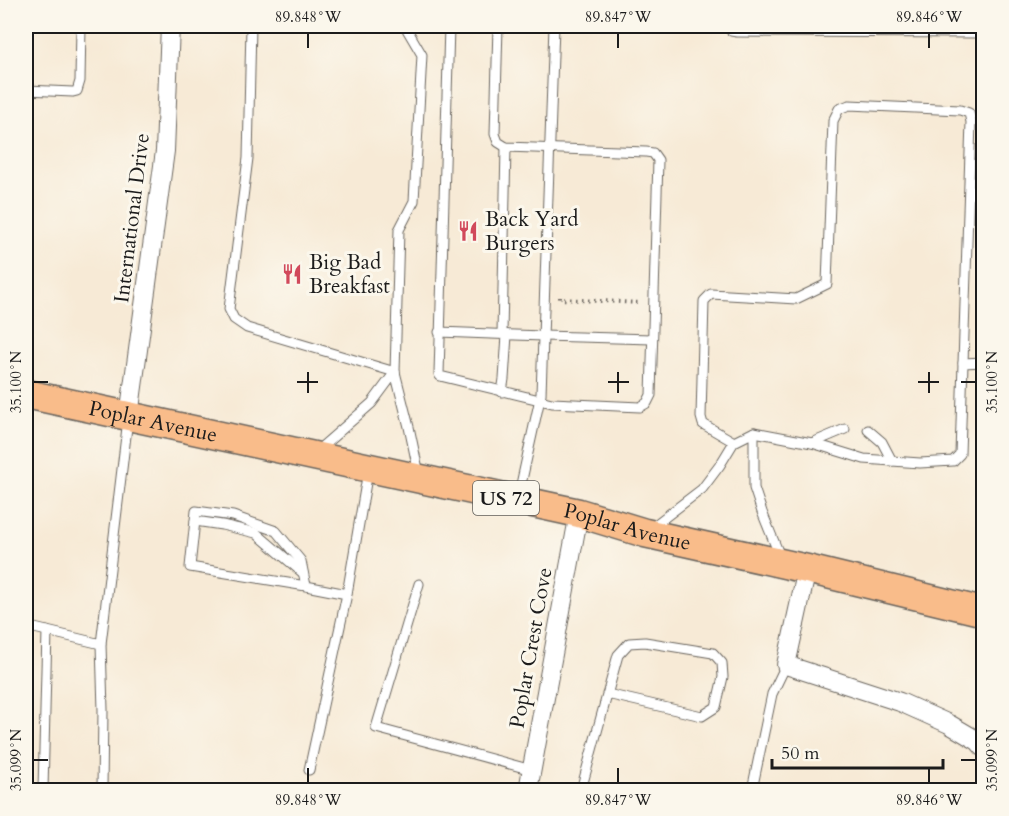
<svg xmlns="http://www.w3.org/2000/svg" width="1009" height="816" font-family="Cardo,serif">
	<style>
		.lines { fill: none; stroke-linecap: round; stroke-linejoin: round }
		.service-casing { stroke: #69645d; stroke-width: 11 }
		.minor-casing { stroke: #69645d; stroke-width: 20 }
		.primary-casing { stroke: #69645d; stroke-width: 31 }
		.path { stroke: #69645d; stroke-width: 4; stroke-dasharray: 1.5 4.5; stroke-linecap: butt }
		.service { stroke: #fff; stroke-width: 9 }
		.minor { stroke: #fff; stroke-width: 18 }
		.primary { stroke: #f9bc8a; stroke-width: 28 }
		.ticks { fill: none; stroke: #1c1c1c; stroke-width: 2 }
		.labels { text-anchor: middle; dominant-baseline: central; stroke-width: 6; stroke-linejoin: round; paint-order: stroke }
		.shield { fill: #fbf7ec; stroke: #5f5e5a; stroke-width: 1.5 }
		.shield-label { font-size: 20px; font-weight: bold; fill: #1c1c1c }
		.street-label { font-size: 21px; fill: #1c1c1c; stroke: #fbf7ec }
		.poi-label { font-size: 21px; fill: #1c1c1c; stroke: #fbf7ec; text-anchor: start }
		.neatline { fill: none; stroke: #1c1c1c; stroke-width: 2 }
		.ticks-label { font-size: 15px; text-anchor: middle; fill: #1c1c1c }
	</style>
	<rect width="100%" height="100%" fill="#fbf7ec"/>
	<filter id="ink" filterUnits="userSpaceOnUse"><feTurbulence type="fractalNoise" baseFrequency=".0167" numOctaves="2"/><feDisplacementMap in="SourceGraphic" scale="12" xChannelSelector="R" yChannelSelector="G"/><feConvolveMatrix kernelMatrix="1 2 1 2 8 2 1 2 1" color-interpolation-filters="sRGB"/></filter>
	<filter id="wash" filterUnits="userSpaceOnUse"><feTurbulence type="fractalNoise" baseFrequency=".008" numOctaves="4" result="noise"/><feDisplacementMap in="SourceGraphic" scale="24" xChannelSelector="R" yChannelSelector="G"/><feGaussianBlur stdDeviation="1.35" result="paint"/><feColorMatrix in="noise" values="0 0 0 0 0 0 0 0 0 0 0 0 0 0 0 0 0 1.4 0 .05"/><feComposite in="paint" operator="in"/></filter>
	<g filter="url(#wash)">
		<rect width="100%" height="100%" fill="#f7ead6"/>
	</g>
	<g filter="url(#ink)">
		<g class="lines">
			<!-- service casing -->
			<g class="service-casing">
				<g id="service">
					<polyline points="251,26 248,158 229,309 234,319 247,328 395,372 399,230 414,201 422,55 405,26"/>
					<polyline points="449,26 439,374 440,376 552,403 640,407 647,403 651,395 658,160 653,153 646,152 506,147 498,142 495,134 498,26"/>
					<polyline points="729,26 731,31 737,32 984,33"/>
					<polyline points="26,90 73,92 77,91 80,81 81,26"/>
					<polyline points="439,332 543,336 652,339"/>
					<polyline points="502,334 506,147"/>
					<polyline points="963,363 984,362"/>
					<polyline points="395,372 409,427 419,474"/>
					<polyline points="502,392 504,379 507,335"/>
					<polyline points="868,430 882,442 892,461"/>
					<polyline points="734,442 703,424 701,417 704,301 711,294 796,299 827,284 833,121 839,109 849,105 960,110 969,113 971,122 960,454 953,461 920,463 864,459 812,443 754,432"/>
					<polyline points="812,443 845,429"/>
					<polyline points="317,451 372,403 395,372"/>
					<polyline points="518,498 541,394 554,26"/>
					<polyline points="195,521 222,525 256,533 303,573"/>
					<polyline points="651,528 702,489 720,465 734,442 754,432 754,488 762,512 781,559"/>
					<polyline points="419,584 376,728 532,770"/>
					<polyline points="306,586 301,561 276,531 233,516 196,511 190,567 306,586 347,594 368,471"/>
					<polyline points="26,626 101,644 128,419"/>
					<polyline points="101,644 103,710 102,790"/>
					<polyline points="309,770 347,594"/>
					<polyline points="43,790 47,631"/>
					<polyline points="581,790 618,655 629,643 645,642 713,653 722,663 723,677 716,707 702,716 607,694"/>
					<polyline points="752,790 772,694 786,665"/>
				</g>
			</g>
			<!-- minor casing -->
			<g class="minor-casing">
				<g id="minor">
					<polyline points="129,416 165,151 170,26"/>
					<polyline points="807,569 786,665 900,702 949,724 978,741 984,748"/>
					<polyline points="528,790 579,513"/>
				</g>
			</g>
			<!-- primary casing -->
			<g class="primary-casing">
				<g id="primary">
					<path id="s1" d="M26 394 579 513 645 533 807 569 984 612"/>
				</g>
			</g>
			<!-- path -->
			<polyline class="path" points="560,297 560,299 641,303"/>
			<!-- service -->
			<use href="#service" class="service"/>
			<!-- minor -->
			<use href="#minor" class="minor"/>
			<!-- primary -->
			<use href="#primary" class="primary"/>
		</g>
	</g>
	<!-- ticks -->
	<path class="ticks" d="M308 33V48M618 33V48M929 33V48M308 372V393M618 372V393M929 372V393M33 382H48M297 382H318M608 382H629M918 382H939M961 382H976M33 760H48M961 760H976M308 768V783M618 768V783M929 768V783"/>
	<!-- icons -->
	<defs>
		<g id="restaurant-bare" transform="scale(1.62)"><path d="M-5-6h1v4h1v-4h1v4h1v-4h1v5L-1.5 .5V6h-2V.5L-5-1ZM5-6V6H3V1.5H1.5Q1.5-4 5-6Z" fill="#d1495b" stroke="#fbf7ec" stroke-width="2.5" paint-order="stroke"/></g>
	</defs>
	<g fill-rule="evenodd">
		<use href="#restaurant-bare" x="468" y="231"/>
		<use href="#restaurant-bare" x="292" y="274"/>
	</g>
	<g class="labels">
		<!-- shield labels -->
		<rect class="shield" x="473" y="481" width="66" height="34" rx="4.5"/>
		<g class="shield-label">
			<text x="506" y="498">US 72</text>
		</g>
		<!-- street labels -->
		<g class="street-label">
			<text transform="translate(132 218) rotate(-83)">International Drive</text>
			<text stroke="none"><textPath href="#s1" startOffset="130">Poplar Avenue</textPath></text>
			<text stroke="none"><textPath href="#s1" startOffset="616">Poplar Avenue</textPath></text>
			<text transform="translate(531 648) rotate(-80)">Poplar Crest Cove</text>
		</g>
		<!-- poi labels -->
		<g class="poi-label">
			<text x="485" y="219">Back Yard<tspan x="485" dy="24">Burgers</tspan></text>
			<text x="309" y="262">Big Bad<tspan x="309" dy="24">Breakfast</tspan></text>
		</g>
	</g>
	<!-- margin -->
	<rect width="1009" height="816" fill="none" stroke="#fbf7ec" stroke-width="66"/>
	<!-- scale -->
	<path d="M772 759v9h171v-9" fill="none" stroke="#1c1c1c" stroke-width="3"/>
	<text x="781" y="759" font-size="18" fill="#1c1c1c" stroke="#fbf7ec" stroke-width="4.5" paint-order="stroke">50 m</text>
	<rect x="33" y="33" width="943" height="750" class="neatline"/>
	<g class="ticks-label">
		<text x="308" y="22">89.848°W</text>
		<text x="618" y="22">89.847°W</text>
		<text x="929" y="22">89.846°W</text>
		<text transform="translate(16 382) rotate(-90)" y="5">35.100°N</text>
		<text transform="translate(992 382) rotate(-90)" y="5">35.100°N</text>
		<text transform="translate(16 760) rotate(-90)" y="5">35.099°N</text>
		<text transform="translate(992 760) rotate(-90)" y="5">35.099°N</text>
		<text x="308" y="805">89.848°W</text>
		<text x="618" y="805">89.847°W</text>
		<text x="929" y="805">89.846°W</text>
	</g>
</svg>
